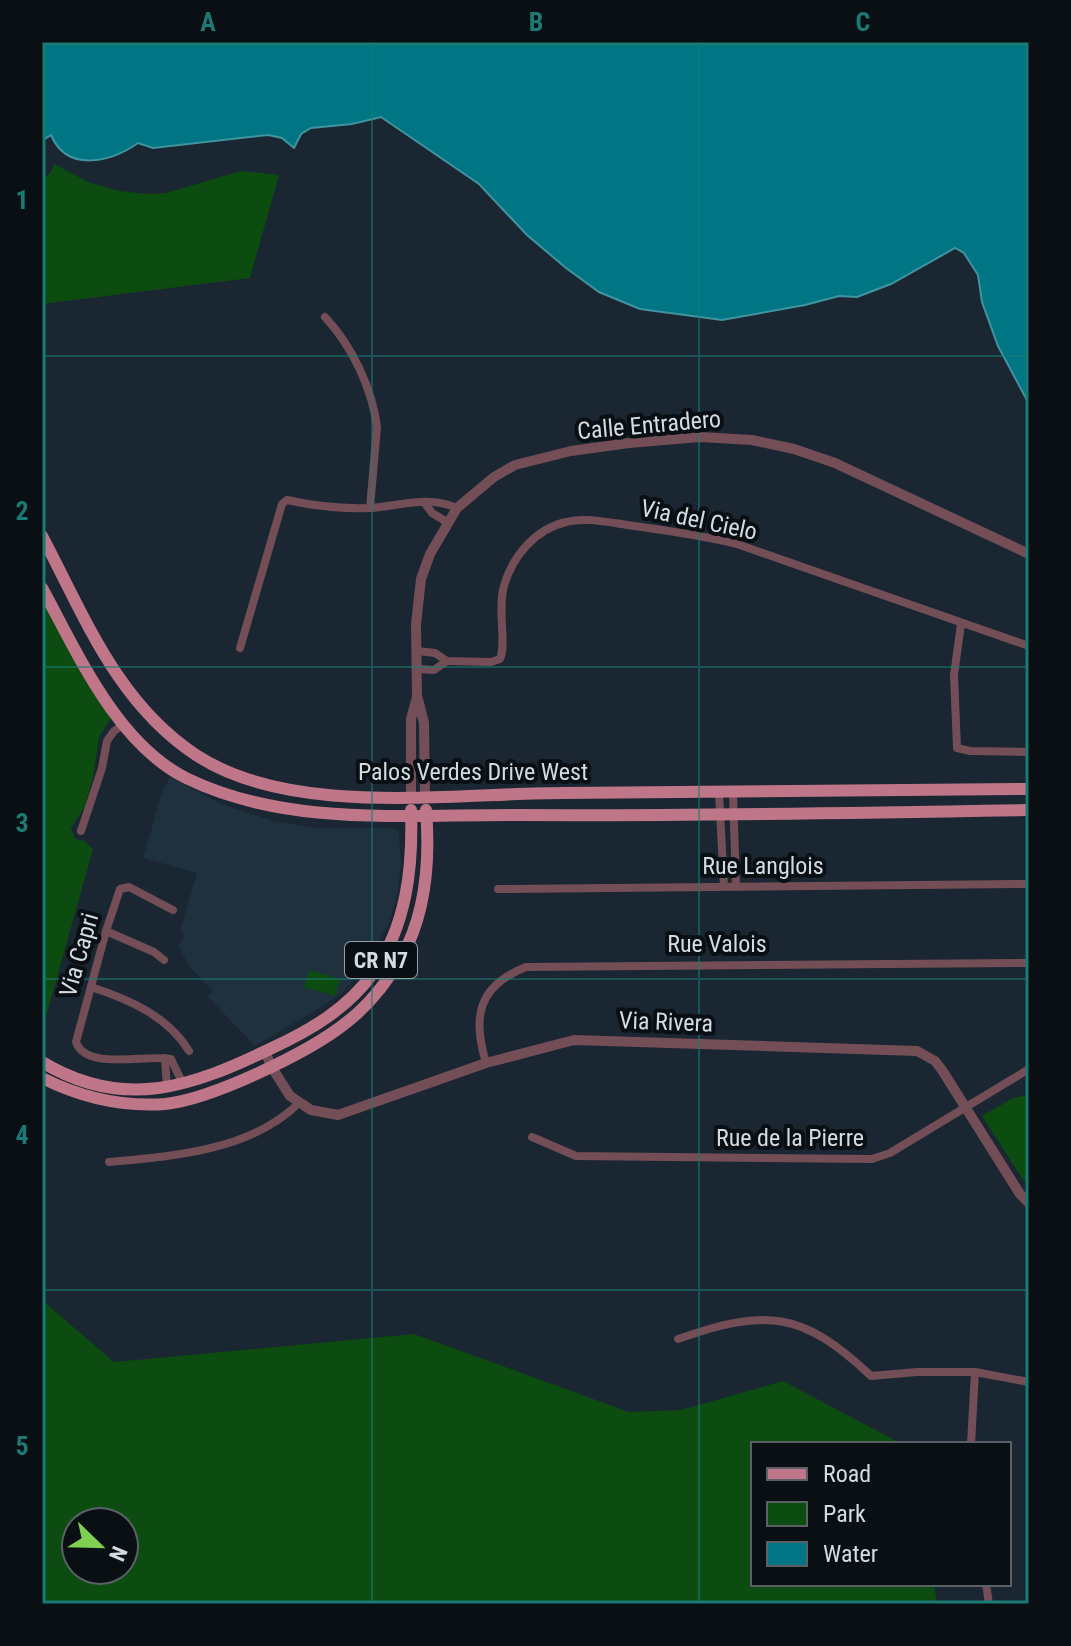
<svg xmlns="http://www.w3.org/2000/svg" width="1071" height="1646" font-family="'Roboto Condensed',sans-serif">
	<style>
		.built { fill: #1f303e }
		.green { fill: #0c4c10; fill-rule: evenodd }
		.water { fill: #007583; stroke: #4094a0; stroke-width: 2 }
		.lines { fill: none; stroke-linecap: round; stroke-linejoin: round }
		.minor { stroke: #734e57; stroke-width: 8 }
		.tertiary { stroke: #734e57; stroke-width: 10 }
		.primary { stroke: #bf7689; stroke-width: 12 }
		.grid { fill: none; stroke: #197b74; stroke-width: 2; stroke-opacity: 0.55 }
		.labels { text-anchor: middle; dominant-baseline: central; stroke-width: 8; stroke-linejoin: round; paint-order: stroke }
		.shield { fill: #090f13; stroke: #979ea5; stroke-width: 2 }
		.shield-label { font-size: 22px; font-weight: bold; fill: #d4dce3 }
		.street-label { font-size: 24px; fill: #d4dce3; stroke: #090f13 }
		.neatline { fill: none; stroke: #197b74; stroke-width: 3 }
		.grid-label { font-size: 26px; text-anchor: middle; font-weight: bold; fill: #197b74 }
	</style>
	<rect width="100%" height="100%" fill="#1a2631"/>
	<!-- built -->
	<polygon class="built" points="170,777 221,804 274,821 315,828 394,828 399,831 401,866 396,901 389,923 367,964 343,992 323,1006 255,1046 208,997 213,991 189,966 178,945 185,935 180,931 197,873 143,858 162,792"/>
	<!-- green -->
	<g class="green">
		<polygon points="54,164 88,182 120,191 147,194 166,193 241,171 279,175 250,278 42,304 42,180 51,172"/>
		<polygon points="42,599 111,718 99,737 93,777 85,806 71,828 75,839 84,841 93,849 42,1031"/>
		<polygon points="309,970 340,979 335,996 304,987"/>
		<polygon points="1029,1095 1029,1189 982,1116 1013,1098"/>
		<path d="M42 1300 114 1362 414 1334 629 1412 681 1410 783 1381 902 1444H753V1584H934L937 1604H42ZM76 1522H124V1570H76Z"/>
	</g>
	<!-- water -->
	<path class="water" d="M42 42H1029V404L998 346 982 302 978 275 964 253 955 248 891 284 857 297 839 296 805 305 722 320 640 309 599 292 566 268 527 235 479 184 381 117 352 124 311 128 301 134 294 148 282 138 268 135 153 148 138 143C111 162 67 173 51 135L42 141Z"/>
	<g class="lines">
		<!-- minor -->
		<g class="minor">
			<path d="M325 317C352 346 372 388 377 427L370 508"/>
			<polyline points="424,502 432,513 447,522"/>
			<polyline points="961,624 954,675 957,748 970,751 1029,752"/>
			<path d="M240 648 282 504 287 500C314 506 342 509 370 508 400 506 429 495 457 508"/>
			<path d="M417 651 435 653 447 661 491 662 500 659C507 643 497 609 504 586 512 557 535 529 566 522 585 517 607 522 627 525 664 530 701 535 737 544L1029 646"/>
			<polyline points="418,669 434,670 447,661"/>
			<polyline points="719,793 724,886"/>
			<polyline points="733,793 736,887"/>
			<polyline points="81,831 102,768 107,741 114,731 123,725"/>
			<polyline points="498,889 1029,884"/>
			<path d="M173 910 129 887 120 889 106 931 76 1042C86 1071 146 1054 171 1059L183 1084"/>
			<polyline points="106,931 154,952 164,960"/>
			<path d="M91 987C128 999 168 1016 189 1051"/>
			<polyline points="165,1058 167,1088"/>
			<path d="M486 1063C472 1017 478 986 526 967L1029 963"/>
			<polyline points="532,1137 576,1156 872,1159 890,1153 1029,1069"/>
			<path d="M109 1162C174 1156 250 1151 299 1103"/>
			<path d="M678 1339C766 1308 802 1311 871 1376L917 1372H975L1029 1382"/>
			<polyline points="971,1444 975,1372"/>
			<polyline points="986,1584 989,1604"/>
		</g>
		<!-- tertiary -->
		<g class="tertiary">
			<polyline points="418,699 424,723 425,797"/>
			<polyline points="411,797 411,719 417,697 416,624 421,579 430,554 457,508 494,477 515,465 571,451 629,443 700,437 752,440 794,449 835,463 1029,554"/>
			<polyline points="265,1051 271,1066 290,1096 311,1110 338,1115 486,1063 574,1040 917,1051 935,1061 942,1070 1020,1194 1029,1203"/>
		</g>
		<!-- primary -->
		<g class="primary">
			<path d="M42 536C85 617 117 703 196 755 292 818 453 793 564 793 719 793 874 791 1029 789"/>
			<path d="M42 588C77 652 116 743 186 778 288 828 410 814 520 815 690 816 859 813 1029 810"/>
			<path d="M42 1062C125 1112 193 1086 272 1048 311 1030 348 1008 373 973 407 925 413 867 411 810"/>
			<path d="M42 1078C80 1097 123 1107 165 1104 212 1099 310 1052 347 1022 369 1005 387 982 401 958 426 914 430 859 426 810"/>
		</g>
	</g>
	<!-- grid -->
	<path class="grid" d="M372 42V1604M699 42V1604M42 356H1029M42 667H1029M42 979H1029M42 1290H1029"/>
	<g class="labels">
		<!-- shield labels -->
		<rect class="shield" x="345" y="942" width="72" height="36" rx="6"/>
		<g class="shield-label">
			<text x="381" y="960">CR N7</text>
		</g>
		<!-- street labels -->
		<g class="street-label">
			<text transform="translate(649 425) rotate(-5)">Calle Entradero</text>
			<text transform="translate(699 520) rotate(12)">Via del Cielo</text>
			<text x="473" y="772">Palos Verdes Drive West</text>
			<text x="763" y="866">Rue Langlois</text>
			<text x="717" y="944">Rue Valois</text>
			<text transform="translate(79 955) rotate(-74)">Via Capri</text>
			<text transform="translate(666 1022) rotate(2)">Via Rivera</text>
			<text x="790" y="1138">Rue de la Pierre</text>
		</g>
	</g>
	<!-- border -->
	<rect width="1071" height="1646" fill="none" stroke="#090f13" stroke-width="88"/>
	<!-- legend -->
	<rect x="751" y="1442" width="260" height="144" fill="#090f13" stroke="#5a6166" stroke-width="2"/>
	<rect x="767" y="1468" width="40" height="12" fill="#bf7689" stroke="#5a6166" stroke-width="2"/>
	<text x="823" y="1482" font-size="24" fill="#d4dce3">Road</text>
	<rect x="767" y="1502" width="40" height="24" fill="#0c4c10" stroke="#5a6166" stroke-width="2"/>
	<text x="823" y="1522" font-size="24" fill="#d4dce3">Park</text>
	<rect x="767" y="1542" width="40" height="24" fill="#007583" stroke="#5a6166" stroke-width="2"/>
	<text x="823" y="1562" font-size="24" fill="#d4dce3">Water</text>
	<!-- north arrow -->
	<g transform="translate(100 1546) rotate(113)"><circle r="38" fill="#090f13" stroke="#5a6166" stroke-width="2"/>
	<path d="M0-6L14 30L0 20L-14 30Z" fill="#7fd052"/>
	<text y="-12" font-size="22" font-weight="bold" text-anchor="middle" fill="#d4dce3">N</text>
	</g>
	<rect x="44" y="44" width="983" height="1558" class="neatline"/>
	<g class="grid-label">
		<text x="208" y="31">A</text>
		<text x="536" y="31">B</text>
		<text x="863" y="31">C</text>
		<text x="22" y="209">1</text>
		<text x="22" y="520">2</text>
		<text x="22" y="832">3</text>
		<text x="22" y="1144">4</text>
		<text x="22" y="1455">5</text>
	</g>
</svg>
